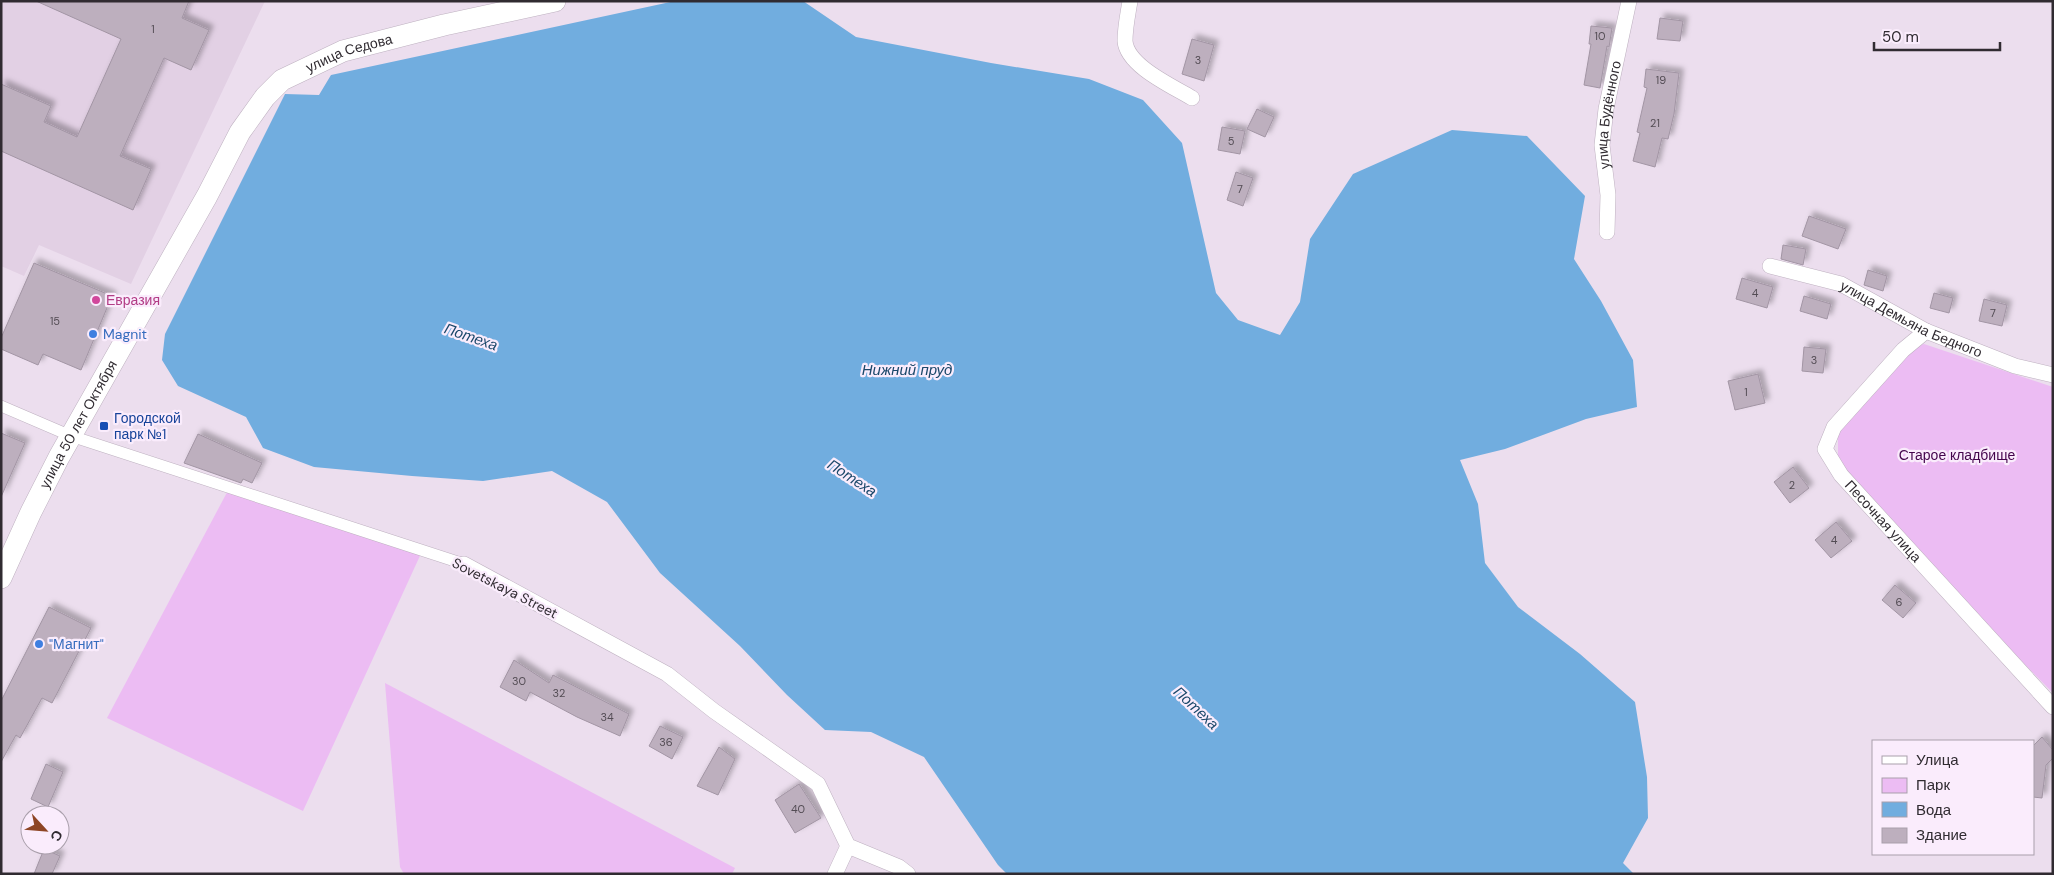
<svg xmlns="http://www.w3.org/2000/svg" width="2054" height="875" font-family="'DM Sans',sans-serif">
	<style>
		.built { fill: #e2d0e4 }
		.green { fill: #ecbcf3 }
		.water { fill: #71addf }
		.building { fill: #bdafbe; stroke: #a295a4; filter: url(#shadow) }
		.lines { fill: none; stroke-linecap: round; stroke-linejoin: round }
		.pedestrian-casing { stroke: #beb1c0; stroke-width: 12 }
		.minor-casing { stroke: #beb1c0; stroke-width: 16 }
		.secondary-casing { stroke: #beb1c0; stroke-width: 22 }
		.pedestrian { stroke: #fff; stroke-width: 11 }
		.minor { stroke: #fff; stroke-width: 15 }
		.secondary { stroke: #fff; stroke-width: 21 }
		.hotel-dot { fill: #d1479c; stroke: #faecfc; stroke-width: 2 }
		.shop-dot { fill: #3f7fe0; stroke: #faecfc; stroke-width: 2 }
		.transit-dot { fill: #1a4fb4; stroke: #faecfc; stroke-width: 2 }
		.labels { text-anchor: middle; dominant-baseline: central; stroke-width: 4.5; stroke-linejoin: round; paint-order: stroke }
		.number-label { font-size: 11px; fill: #534c54 }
		.street-label { font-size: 14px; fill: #302b31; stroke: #faecfc }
		.hotel-label { font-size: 14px; fill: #b23c85; stroke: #faecfc; text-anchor: start }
		.shop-label { font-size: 14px; fill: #366cbe; stroke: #faecfc; text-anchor: start }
		.transit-label { font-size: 14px; fill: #164399; stroke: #faecfc; text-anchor: start }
		.park-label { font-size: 14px; fill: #43044c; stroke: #faecfc }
		.water-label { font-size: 15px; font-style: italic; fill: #1b486a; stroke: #faecfc }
	</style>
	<defs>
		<filter id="shadow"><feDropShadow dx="4.5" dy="-4.5" stdDeviation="2.5" flood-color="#0004"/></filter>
	</defs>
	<rect width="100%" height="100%" fill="#ecdeee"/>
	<!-- built -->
	<polygon class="built" points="1,1 265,1 131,284 39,245 24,276 1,266"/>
	<!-- green -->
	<g class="green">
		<polygon points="1924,344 2053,387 2053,693 1905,543 1838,459 1838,430 1912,348"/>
		<polygon points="232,483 424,547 303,811 107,718"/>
		<polygon points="385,683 735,868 732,874 404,874 400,867"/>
	</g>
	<!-- water -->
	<polygon class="water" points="675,1 803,1 856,37 991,63 1089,79 1143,100 1182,143 1216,293 1238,320 1280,335 1300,302 1310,239 1353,174 1452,130 1527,136 1585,196 1574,259 1601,301 1633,360 1637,407 1586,419 1505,449 1460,460 1478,504 1485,563 1518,607 1580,654 1635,702 1647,777 1648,818 1623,863 1634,874 1007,874 998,865 924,757 871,732 825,730 787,695 740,646 660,573 607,502 552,471 483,481 412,476 314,467 263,448 246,417 178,386 162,360 165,334 285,94 319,95 331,75"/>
	<!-- building -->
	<g class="building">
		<polygon points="36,1 189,1 182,18 209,30 191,70 164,58 120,156 151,169 133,210 1,151 1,84 51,106 44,122 77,137 121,39"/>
		<polygon points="1660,18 1683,21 1680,41 1657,39"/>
		<polygon points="1591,26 1612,28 1609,47 1607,46 1600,88 1584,85 1591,44 1589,44"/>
		<polygon points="1192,39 1214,45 1204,81 1182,74"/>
		<polygon points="1646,69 1679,73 1674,114 1668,139 1662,138 1655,167 1633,161 1640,133 1637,132 1647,88 1644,87"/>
		<polygon points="1257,109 1274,117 1265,137 1247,129"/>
		<polygon points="1222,127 1245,131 1240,154 1218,150"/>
		<polygon points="1236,172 1253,178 1243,206 1227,200"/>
		<polygon points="1809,216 1846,229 1838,249 1802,236"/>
		<polygon points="1783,245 1806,249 1803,265 1781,259"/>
		<polygon points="34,263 112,296 81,370 43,354 38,365 1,349 1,338"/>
		<polygon points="1868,270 1887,276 1883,291 1864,285"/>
		<polygon points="1742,278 1773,287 1767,308 1736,299"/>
		<polygon points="1934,293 1953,298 1949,313 1930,308"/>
		<polygon points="1804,296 1831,304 1827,319 1800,311"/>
		<polygon points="1984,299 2007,305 2002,326 1979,321"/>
		<polygon points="1804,347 1826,349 1823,373 1802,371"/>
		<polygon points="1758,374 1765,403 1735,410 1728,381"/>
		<polygon points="1,433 25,443 1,497"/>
		<polygon points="198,434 262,463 252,483 243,479 241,483 184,463"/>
		<polygon points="1793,467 1809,488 1790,503 1774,482"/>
		<polygon points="1836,522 1852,541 1831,558 1815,540"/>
		<polygon points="1895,585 1916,603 1903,618 1882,600"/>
		<polygon points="49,607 91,628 52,703 42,698 20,738 16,735 1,762 1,701"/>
		<polygon points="514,660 549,683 553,675 629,714 620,736 577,717 530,692 526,701 500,687"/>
		<polygon points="660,726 683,737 672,759 649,746"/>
		<polygon points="2042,737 2053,750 2053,758 2046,765 2042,798 2033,797 2033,746"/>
		<polygon points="719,747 735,759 718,795 697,786"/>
		<polygon points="46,764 63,772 48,807 31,799"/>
		<polygon points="799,784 821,818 795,833 775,800"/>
		<polygon points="44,849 60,856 52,874 34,874"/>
	</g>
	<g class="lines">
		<!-- pedestrian casing -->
		<g class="pedestrian-casing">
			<polyline id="pedestrian" points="1,406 71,436 464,564"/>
		</g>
		<!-- minor casing -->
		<g class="minor-casing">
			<g id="minor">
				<path d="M1130 1C1128 14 1125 27 1125 41 1127 66 1172 86 1192 98"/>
				<path id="s1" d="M1607 232 1608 195 1602 145 1606 109 1629 1"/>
				<path id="s2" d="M1770 266 1841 284 1926 331 2015 366 2053 375"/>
				<path id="s3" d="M1926 331 1903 350 1834 427 1825 449 1841 475 2053 707"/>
				<polyline points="464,564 667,674 714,711 818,784 848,846 899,867 908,874"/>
				<polyline points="835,874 848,846"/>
			</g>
		</g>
		<!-- secondary casing -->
		<g class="secondary-casing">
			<g id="secondary">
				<path id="s4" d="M1 578 31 512 59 457 207 196 240 132 265 97 282 80 343 51 444 25 555 1"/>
			</g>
		</g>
		<!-- pedestrian -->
		<use href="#pedestrian" class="pedestrian"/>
		<!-- minor -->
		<use href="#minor" class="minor"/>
		<!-- secondary -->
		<use href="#secondary" class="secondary"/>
	</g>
	<!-- markers -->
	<circle class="hotel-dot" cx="96" cy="300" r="5"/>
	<g class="shop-dot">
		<circle cx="93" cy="334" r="5"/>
		<circle cx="39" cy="644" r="5"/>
	</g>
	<rect class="transit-dot" x="99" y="421" width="10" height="10" rx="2.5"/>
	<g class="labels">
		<!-- number labels -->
		<g class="number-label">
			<text x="153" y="29">1</text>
			<text x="1600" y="36">10</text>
			<text x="1198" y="60">3</text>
			<text x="1661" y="80">19</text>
			<text x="1655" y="123">21</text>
			<text x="1231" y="141">5</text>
			<text x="1240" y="189">7</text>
			<text x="1755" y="293">4</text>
			<text x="1993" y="313">7</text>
			<text x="55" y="321">15</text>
			<text x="1814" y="360">3</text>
			<text x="1746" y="392">1</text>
			<text x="1792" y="485">2</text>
			<text x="1834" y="540">4</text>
			<text x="1899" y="602">6</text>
			<text x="519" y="681">30</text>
			<text x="559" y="693">32</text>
			<text x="607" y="717">34</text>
			<text x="666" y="742">36</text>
			<text x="798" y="809">40</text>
		</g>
		<!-- street labels -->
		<g class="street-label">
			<text stroke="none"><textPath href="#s4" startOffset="646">улица Седова</textPath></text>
			<text stroke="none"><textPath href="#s1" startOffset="118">улица Будённого</textPath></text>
			<text stroke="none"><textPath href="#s2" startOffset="152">улица Демьяна Бедного</textPath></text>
			<text stroke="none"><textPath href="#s4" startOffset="172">улица 50 лет Октября</textPath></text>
			<text stroke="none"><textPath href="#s3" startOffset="250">Песочная улица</textPath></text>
			<text transform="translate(505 588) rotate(27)">Sovetskaya Street</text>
		</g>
		<!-- hotel labels -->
		<g class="hotel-label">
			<text x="106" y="300">Евразия</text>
		</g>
		<!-- shop labels -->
		<g class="shop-label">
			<text x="103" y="334">Magnit</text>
			<text x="49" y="644">"Магнит"</text>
		</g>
		<!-- transit labels -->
		<g class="transit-label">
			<text x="114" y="418">Городской<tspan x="114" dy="16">парк №1</tspan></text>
		</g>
		<!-- park labels -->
		<g class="park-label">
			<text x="1957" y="455">Старое кладбище</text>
		</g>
		<!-- water labels -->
		<g class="water-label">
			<text transform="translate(471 337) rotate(19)">Потеха</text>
			<text x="907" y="370">Нижний пруд</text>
			<text transform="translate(852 478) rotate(33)">Потеха</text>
			<text transform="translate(1196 708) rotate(43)">Потеха</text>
		</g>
	</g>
	<!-- border -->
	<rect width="2054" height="875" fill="none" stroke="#302b31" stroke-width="5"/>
	<!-- legend -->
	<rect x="1872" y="740" width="162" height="115" fill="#faecfc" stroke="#a99fab"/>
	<rect x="1882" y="756" width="25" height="8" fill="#ffffff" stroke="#a99fab"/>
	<text x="1916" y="765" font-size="15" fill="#302b31">Улица</text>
	<rect x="1882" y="778" width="25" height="15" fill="#ecbcf3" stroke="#a99fab"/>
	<text x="1916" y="790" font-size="15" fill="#302b31">Парк</text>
	<rect x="1882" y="802" width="25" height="15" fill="#71addf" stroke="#a99fab"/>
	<text x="1916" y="815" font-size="15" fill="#302b31">Вода</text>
	<rect x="1882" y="828" width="25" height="15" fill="#bdafbe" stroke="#a99fab"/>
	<text x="1916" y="840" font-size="15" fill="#302b31">Здание</text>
	<!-- north arrow -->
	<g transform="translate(45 830) rotate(116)"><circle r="24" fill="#faecfc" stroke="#a99fab"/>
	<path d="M0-4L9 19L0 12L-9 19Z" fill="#8e4525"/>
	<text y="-8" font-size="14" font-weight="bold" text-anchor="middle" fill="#302b31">С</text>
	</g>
	<!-- scale -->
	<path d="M1874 42v8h126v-8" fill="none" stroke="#302b31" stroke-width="2.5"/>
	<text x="1882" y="42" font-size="15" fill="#302b31" stroke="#faecfc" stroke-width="4" paint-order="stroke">50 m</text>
</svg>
